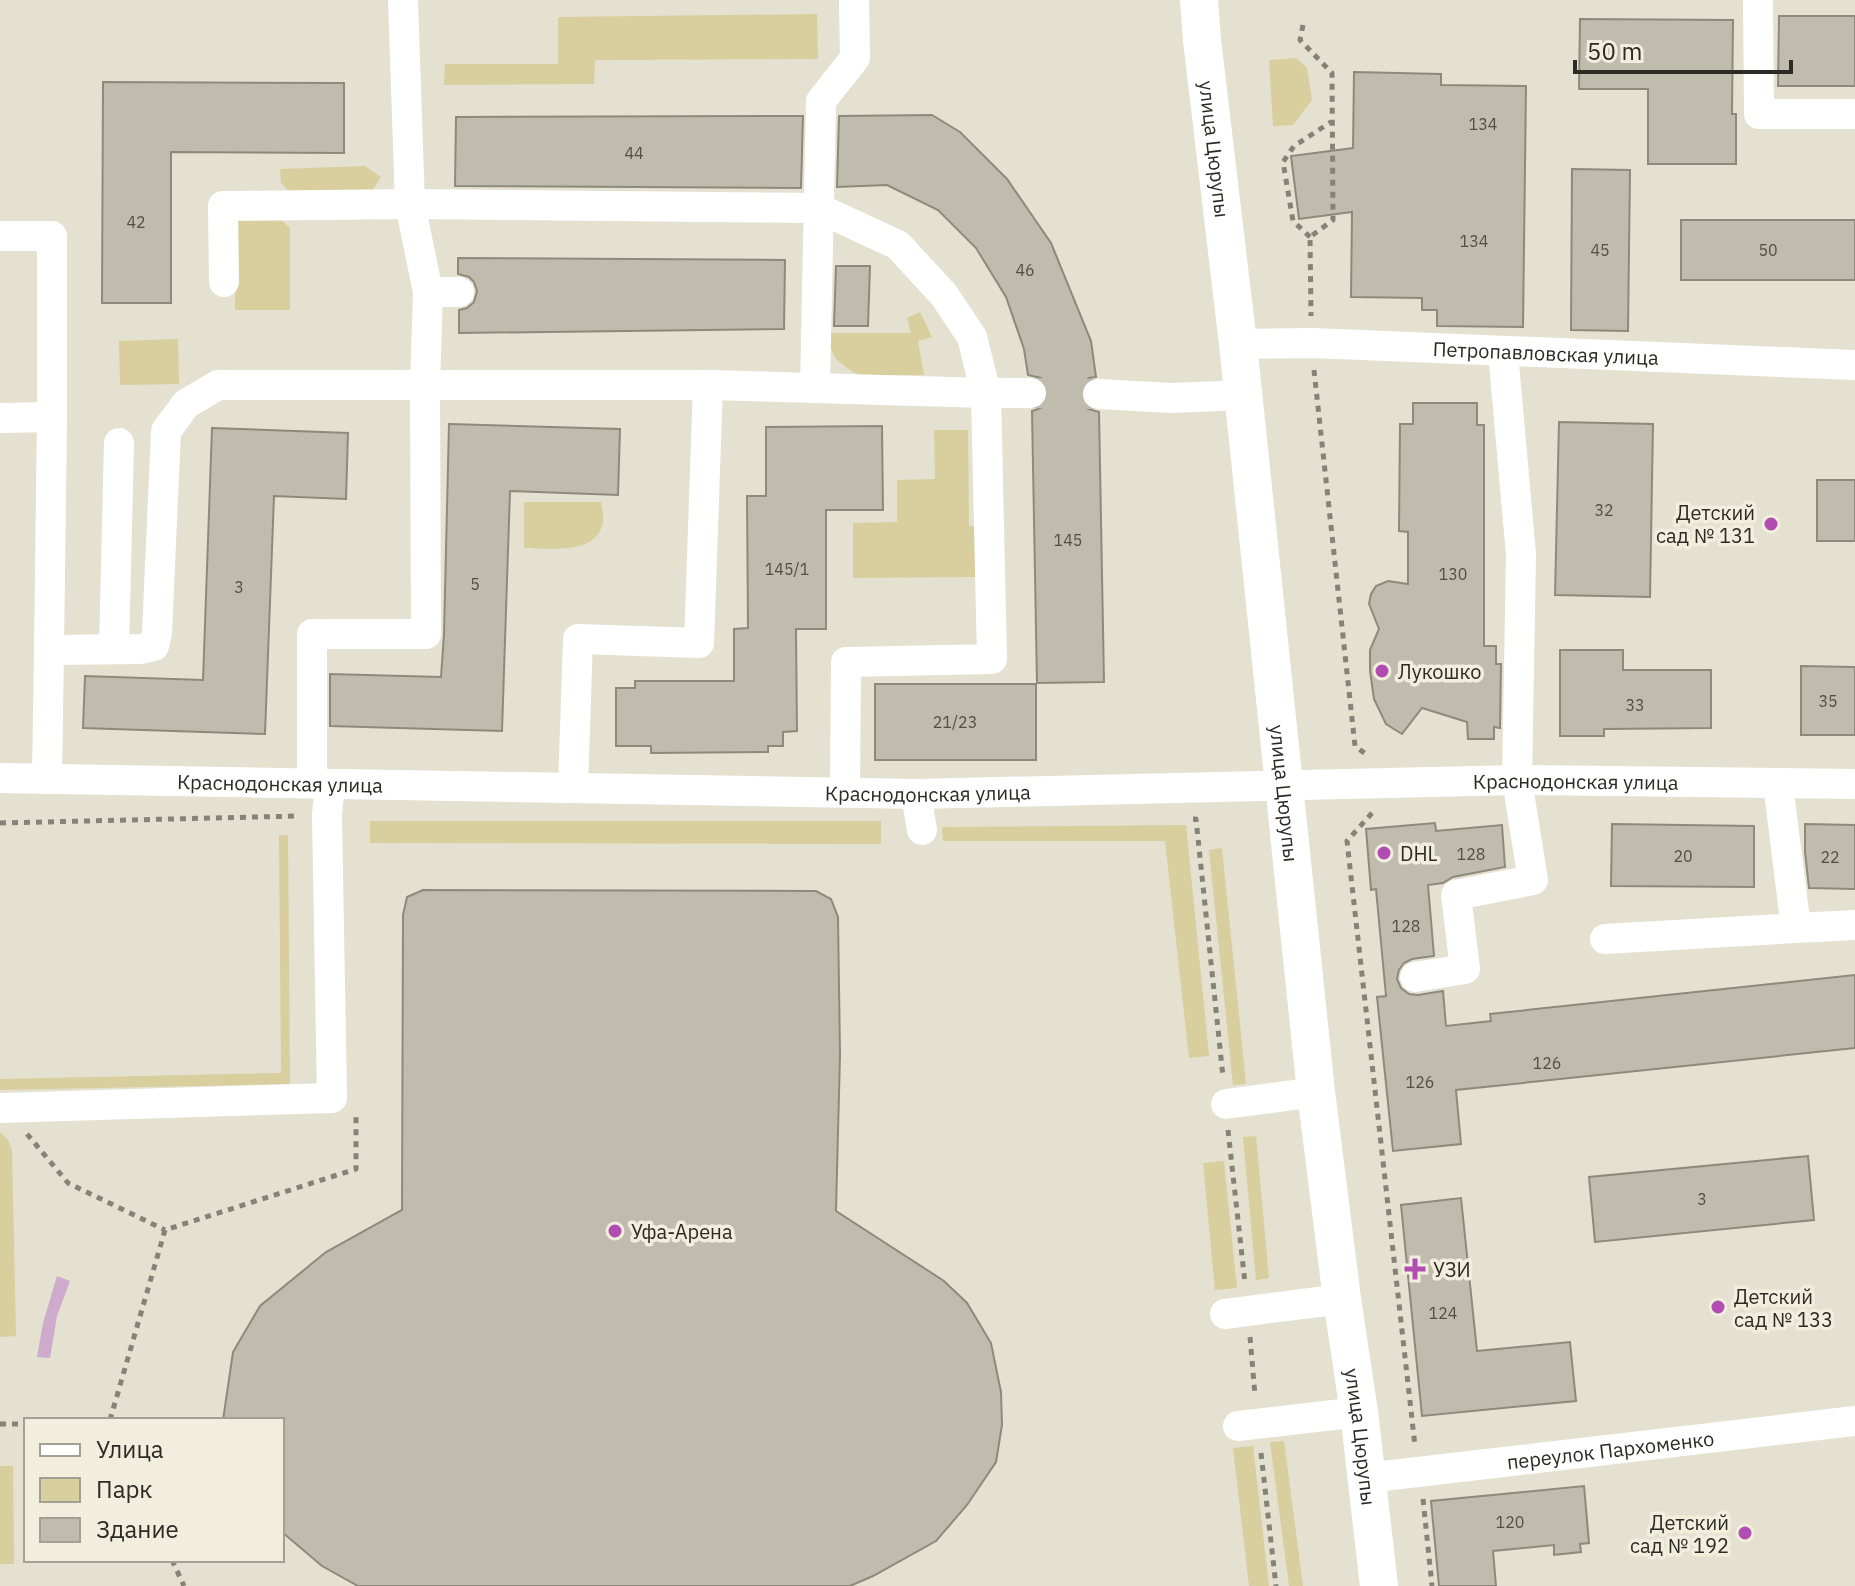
<svg xmlns="http://www.w3.org/2000/svg" width="1855" height="1586" font-family="'IBM Plex Sans',sans-serif">
	<style>
		.green { fill: #d8ce9e }
		.water { fill: #ceaacd }
		.building { fill: #c0bcad; stroke: #8d8a7b; stroke-width: 2 }
		.lines { fill: none; stroke-linecap: round; stroke-linejoin: round }
		.minor-tunnel { stroke: #bfbcae; stroke-width: 30; stroke-dasharray: 30 15; stroke-linecap: butt }
		.path { stroke: #858377; stroke-width: 5; stroke-dasharray: 6 6; stroke-linecap: butt }
		.minor { stroke: #fff; stroke-width: 30 }
		.major { stroke: #fff; stroke-width: 38 }
		.poi-dot { fill: #b04cb2; stroke: #f2eede; stroke-width: 3 }
		.labels { text-anchor: middle; dominant-baseline: central; stroke-width: 7; stroke-linejoin: round; paint-order: stroke }
		.number-label { font-size: 16px; fill: #504e46 }
		.street-label { font-size: 20px; fill: #2b2a24; stroke: #f2eede }
		.poi-label { font-size: 20px; fill: #2b2a24; stroke: #f2eede; text-anchor: start }
	</style>
	<rect width="100%" height="100%" fill="#e4e1d0"/>
	<!-- green -->
	<g class="green">
		<polygon points="817,14 818,59 595,60 594,84 444,85 445,64 558,64 558,17"/>
		<polygon points="1296,58 1307,68 1312,100 1293,125 1273,126 1269,60"/>
		<polygon points="365,166 381,177 371,192 289,191 281,183 280,169"/>
		<polygon points="235,219 280,219 290,228 290,310 235,310"/>
		<polygon points="920,312 932,337 918,341 924,375 859,375 848,369 835,358 824,333 911,333 907,318"/>
		<polygon points="178,339 179,384 120,385 119,341"/>
		<polygon points="934,430 968,430 969,526 980,527 980,577 853,578 853,523 897,522 897,480 935,479"/>
		<path d="M524 502H601C602 508 604 515 603 521 598 556 550 548 524 548Z"/>
		<polygon points="370,821 881,821 881,844 370,843"/>
		<polygon points="1186,825 1209,1056 1189,1058 1165,841 943,841 942,827"/>
		<polygon points="279,835 288,835 290,1084 0,1090 0,1079 281,1073"/>
		<polygon points="1222,848 1246,1084 1233,1085 1209,850"/>
		<polygon points="0,1132 8,1140 12,1150 16,1336 0,1337"/>
		<polygon points="1256,1136 1269,1278 1256,1280 1243,1137"/>
		<polygon points="1224,1161 1237,1288 1215,1290 1203,1163"/>
		<polygon points="1284,1441 1303,1586 1289,1586 1270,1442"/>
		<polygon points="1253,1446 1269,1586 1249,1586 1233,1448"/>
		<polygon points="0,1466 13,1466 14,1564 0,1564"/>
	</g>
	<!-- water -->
	<polygon class="water" points="57,1276 70,1281 57,1316 50,1358 37,1357 43,1323"/>
	<!-- building -->
	<g class="building">
		<polygon points="1779,16 1855,16 1855,86 1778,86"/>
		<polygon points="1580,19 1733,20 1732,114 1736,114 1736,164 1648,164 1648,89 1579,89"/>
		<polygon points="1354,72 1441,74 1441,85 1526,86 1523,327 1437,326 1437,310 1422,310 1422,298 1351,297 1352,212 1299,219 1291,156 1353,148"/>
		<polygon points="103,82 344,83 344,153 171,152 171,303 102,303"/>
		<polygon points="932,115 960,132 1007,179 1051,243 1091,341 1096,377 1089,378 1083,384 1080,394 1082,401 1088,409 1099,412 1104,682 1037,683 1032,411 1041,408 1046,403 1049,392 1046,383 1041,378 1028,375 1024,349 1006,297 976,248 938,210 887,185 837,187 839,116"/>
		<polygon points="803,116 801,188 455,186 456,117"/>
		<polygon points="1572,169 1630,170 1628,331 1571,330"/>
		<rect x="1681" y="220" width="174" height="60"/>
		<polygon points="458,258 785,260 784,329 459,333 459,310 467,308 474,302 477,291 474,282 469,277 458,274"/>
		<polygon points="836,266 870,266 868,326 834,326"/>
		<polygon points="1413,403 1477,403 1477,425 1484,425 1484,646 1496,646 1496,664 1501,664 1500,728 1494,727 1494,739 1468,739 1467,722 1422,708 1402,734 1386,724 1374,699 1370,671 1370,650 1379,629 1369,604 1371,594 1376,586 1388,581 1408,584 1408,532 1399,531 1400,424 1413,424"/>
		<polygon points="1559,422 1653,424 1650,597 1555,595"/>
		<polygon points="449,424 620,429 618,495 510,491 502,731 330,726 330,674 441,677 444,634"/>
		<polygon points="882,426 883,510 826,510 826,629 796,629 797,731 783,732 783,746 768,746 768,752 651,753 651,746 616,746 616,688 635,688 635,681 734,681 734,629 748,628 747,496 766,496 766,427"/>
		<polygon points="212,428 348,433 346,499 274,496 265,734 83,728 85,676 203,680"/>
		<rect x="1817" y="480" width="38" height="61"/>
		<polygon points="1560,650 1623,650 1623,670 1711,670 1711,728 1604,729 1604,736 1560,736"/>
		<polygon points="1801,666 1855,667 1855,735 1801,735"/>
		<rect x="875" y="684" width="161" height="76"/>
		<polygon points="1435,823 1436,831 1502,825 1505,867 1453,877 1443,883 1428,885 1434,956 1412,959 1404,963 1399,970 1397,979 1401,988 1409,994 1418,995 1443,991 1446,1026 1491,1021 1490,1014 1855,975 1855,1048 1456,1090 1461,1144 1393,1151 1377,997 1386,996 1376,889 1371,890 1366,829"/>
		<polygon points="1612,824 1754,826 1754,887 1611,886"/>
		<polygon points="1805,824 1855,825 1855,889 1809,888 1805,852"/>
		<polygon points="423,890 816,891 831,899 838,917 840,1055 836,1211 944,1281 967,1303 991,1343 1001,1392 1002,1425 996,1462 967,1505 936,1541 873,1576 850,1586 358,1586 322,1566 282,1532 282,1420 223,1420 233,1352 260,1306 326,1252 402,1210 403,915 407,897"/>
		<polygon points="1808,1156 1814,1220 1595,1242 1589,1177"/>
		<polygon points="1461,1198 1477,1351 1570,1342 1576,1401 1422,1416 1401,1205"/>
		<polygon points="1584,1486 1589,1543 1580,1544 1581,1552 1554,1555 1554,1545 1493,1551 1496,1586 1439,1586 1431,1501"/>
	</g>
	<g class="lines">
		<!-- minor-tunnel -->
		<polyline class="minor-tunnel" points="1031,393 1098,394"/>
		<!-- path -->
		<g class="path">
			<polyline points="1303,25 1300,40 1332,73 1333,220 1310,237 1311,316"/>
			<polyline points="1310,237 1293,221 1283,162 1294,146 1331,122"/>
			<polyline points="1314,370 1355,746 1367,755"/>
			<polyline points="1372,813 1347,841 1415,1446"/>
			<polyline points="1193,819 1196,819 1223,1077"/>
			<polyline points="0,823 299,816"/>
			<polyline points="1228,1130 1245,1283"/>
			<polyline points="27,1134 68,1183 165,1230"/>
			<polyline points="1250,1337 1255,1395"/>
			<polyline points="110,1420 165,1230 356,1169 356,1113"/>
			<polyline points="0,1424 26,1424"/>
			<polyline points="1261,1453 1276,1586"/>
			<polyline points="1423,1499 1432,1586"/>
			<polyline points="172,1560 184,1586"/>
		</g>
		<!-- minor -->
		<g class="minor">
			<polyline points="403,0 410,204 818,208 898,245 944,295 972,337 986,393 992,659 846,662 845,792"/>
			<polyline points="1758,0 1759,114 1855,114"/>
			<polyline points="0,236 52,236 52,417 49,650"/>
			<polyline points="224,282 223,206 410,204 428,292 459,292"/>
			<polyline points="428,292 425,385 708,385"/>
			<path id="s1" d="M1238 344 1312 343 1855 365"/>
			<polyline points="815,388 821,101 855,58 854,0"/>
			<polyline points="1098,394 1172,398 1243,395"/>
			<polyline points="0,418 52,417"/>
			<polyline points="114,649 119,443"/>
			<path id="s2" d="M0 778 916 794 1517 780 1855 784"/>
			<polyline points="47,779 49,650 141,649 154,646 157,633 166,431 186,404 218,385 425,385 426,634 312,634 312,783"/>
			<polyline points="573,788 578,639 699,643 708,385 986,393 1031,393"/>
			<polyline points="916,794 922,830"/>
			<polyline points="1796,928 1855,925"/>
			<polyline points="1605,939 1796,928 1778,784"/>
			<polyline points="1415,977 1465,969 1456,895 1533,880 1517,780 1521,555 1503,352"/>
			<polyline points="1226,1104 1316,1092"/>
			<polyline points="0,1108 332,1098 327,815 330,784"/>
			<polyline points="1225,1314 1342,1299"/>
			<polyline points="1238,1426 1359,1412"/>
			<path id="s3" d="M1366 1478 1855 1421"/>
		</g>
		<!-- major -->
		<path class="major" id="s4" d="M1199 0 1202 40 1238 344 1316 1092 1342 1299 1359 1412 1379 1586"/>
	</g>
	<!-- markers -->
	<g class="poi-dot">
		<circle cx="1771" cy="524" r="8"/>
		<circle cx="1382" cy="671" r="8"/>
		<circle cx="1384" cy="853" r="8"/>
		<circle cx="615" cy="1231" r="8"/>
		<path d="M1411 1257h8v8h8v8h-8v8h-8v-8h-8v-8h8z"/>
		<circle cx="1718" cy="1307" r="8"/>
		<circle cx="1745" cy="1533" r="8"/>
	</g>
	<g class="labels">
		<!-- number labels -->
		<g class="number-label">
			<text x="1483" y="124">134</text>
			<text x="634" y="153">44</text>
			<text x="136" y="222">42</text>
			<text x="1474" y="241">134</text>
			<text x="1600" y="250">45</text>
			<text x="1768" y="250">50</text>
			<text x="1025" y="270">46</text>
			<text x="1604" y="510">32</text>
			<text x="1068" y="540">145</text>
			<text x="787" y="569">145/1</text>
			<text x="1453" y="574">130</text>
			<text x="475" y="584">5</text>
			<text x="239" y="587">3</text>
			<text x="1828" y="701">35</text>
			<text x="1635" y="705">33</text>
			<text x="955" y="722">21/23</text>
			<text x="1471" y="854">128</text>
			<text x="1683" y="856">20</text>
			<text x="1830" y="857">22</text>
			<text x="1406" y="926">128</text>
			<text x="1547" y="1063">126</text>
			<text x="1420" y="1082">126</text>
			<text x="1702" y="1199">3</text>
			<text x="1443" y="1313">124</text>
			<text x="1510" y="1522">120</text>
		</g>
		<!-- street labels -->
		<g class="street-label">
			<text stroke="none"><textPath href="#s4" startOffset="150">улица Цюрупы</textPath></text>
			<text stroke="none"><textPath href="#s1" startOffset="308">Петропавловская улица</textPath></text>
			<text stroke="none"><textPath href="#s2" startOffset="1576">Краснодонская улица</textPath></text>
			<text stroke="none"><textPath href="#s2" startOffset="280">Краснодонская улица</textPath></text>
			<text stroke="none"><textPath href="#s2" startOffset="928">Краснодонская улица</textPath></text>
			<text stroke="none"><textPath href="#s4" startOffset="798">улица Цюрупы</textPath></text>
			<text stroke="none"><textPath href="#s4" startOffset="1446">улица Цюрупы</textPath></text>
			<text stroke="none"><textPath href="#s3" startOffset="246">переулок Пархоменко</textPath></text>
		</g>
		<!-- poi labels -->
		<g class="poi-label">
			<text x="1755" y="512" text-anchor="end">Детский<tspan x="1755" dy="23">сад № 131</tspan></text>
			<text x="1398" y="671">Лукошко</text>
			<text x="1400" y="853">DHL</text>
			<text x="631" y="1231">Уфа-Арена</text>
			<text x="1433" y="1269">УЗИ</text>
			<text x="1734" y="1296">Детский<tspan x="1734" dy="23">сад № 133</tspan></text>
			<text x="1729" y="1522" text-anchor="end">Детский<tspan x="1729" dy="23">сад № 192</tspan></text>
		</g>
	</g>
	<!-- legend -->
	<rect x="24" y="1418" width="260" height="144" fill="#f2eede" stroke="#a2a094" stroke-width="2"/>
	<rect x="40" y="1444" width="40" height="12" fill="#ffffff" stroke="#a2a094" stroke-width="2"/>
	<text x="96" y="1458" font-size="24" fill="#2b2a24">Улица</text>
	<rect x="40" y="1478" width="40" height="24" fill="#d8ce9e" stroke="#a2a094" stroke-width="2"/>
	<text x="96" y="1498" font-size="24" fill="#2b2a24">Парк</text>
	<rect x="40" y="1518" width="40" height="24" fill="#c0bcad" stroke="#a2a094" stroke-width="2"/>
	<text x="96" y="1538" font-size="24" fill="#2b2a24">Здание</text>
	<!-- scale -->
	<path d="M1575 60v12h216v-12" fill="none" stroke="#2b2a24" stroke-width="4"/>
	<text x="1587" y="60" font-size="24" fill="#2b2a24" stroke="#f2eede" stroke-width="6" paint-order="stroke">50 m</text>
</svg>
